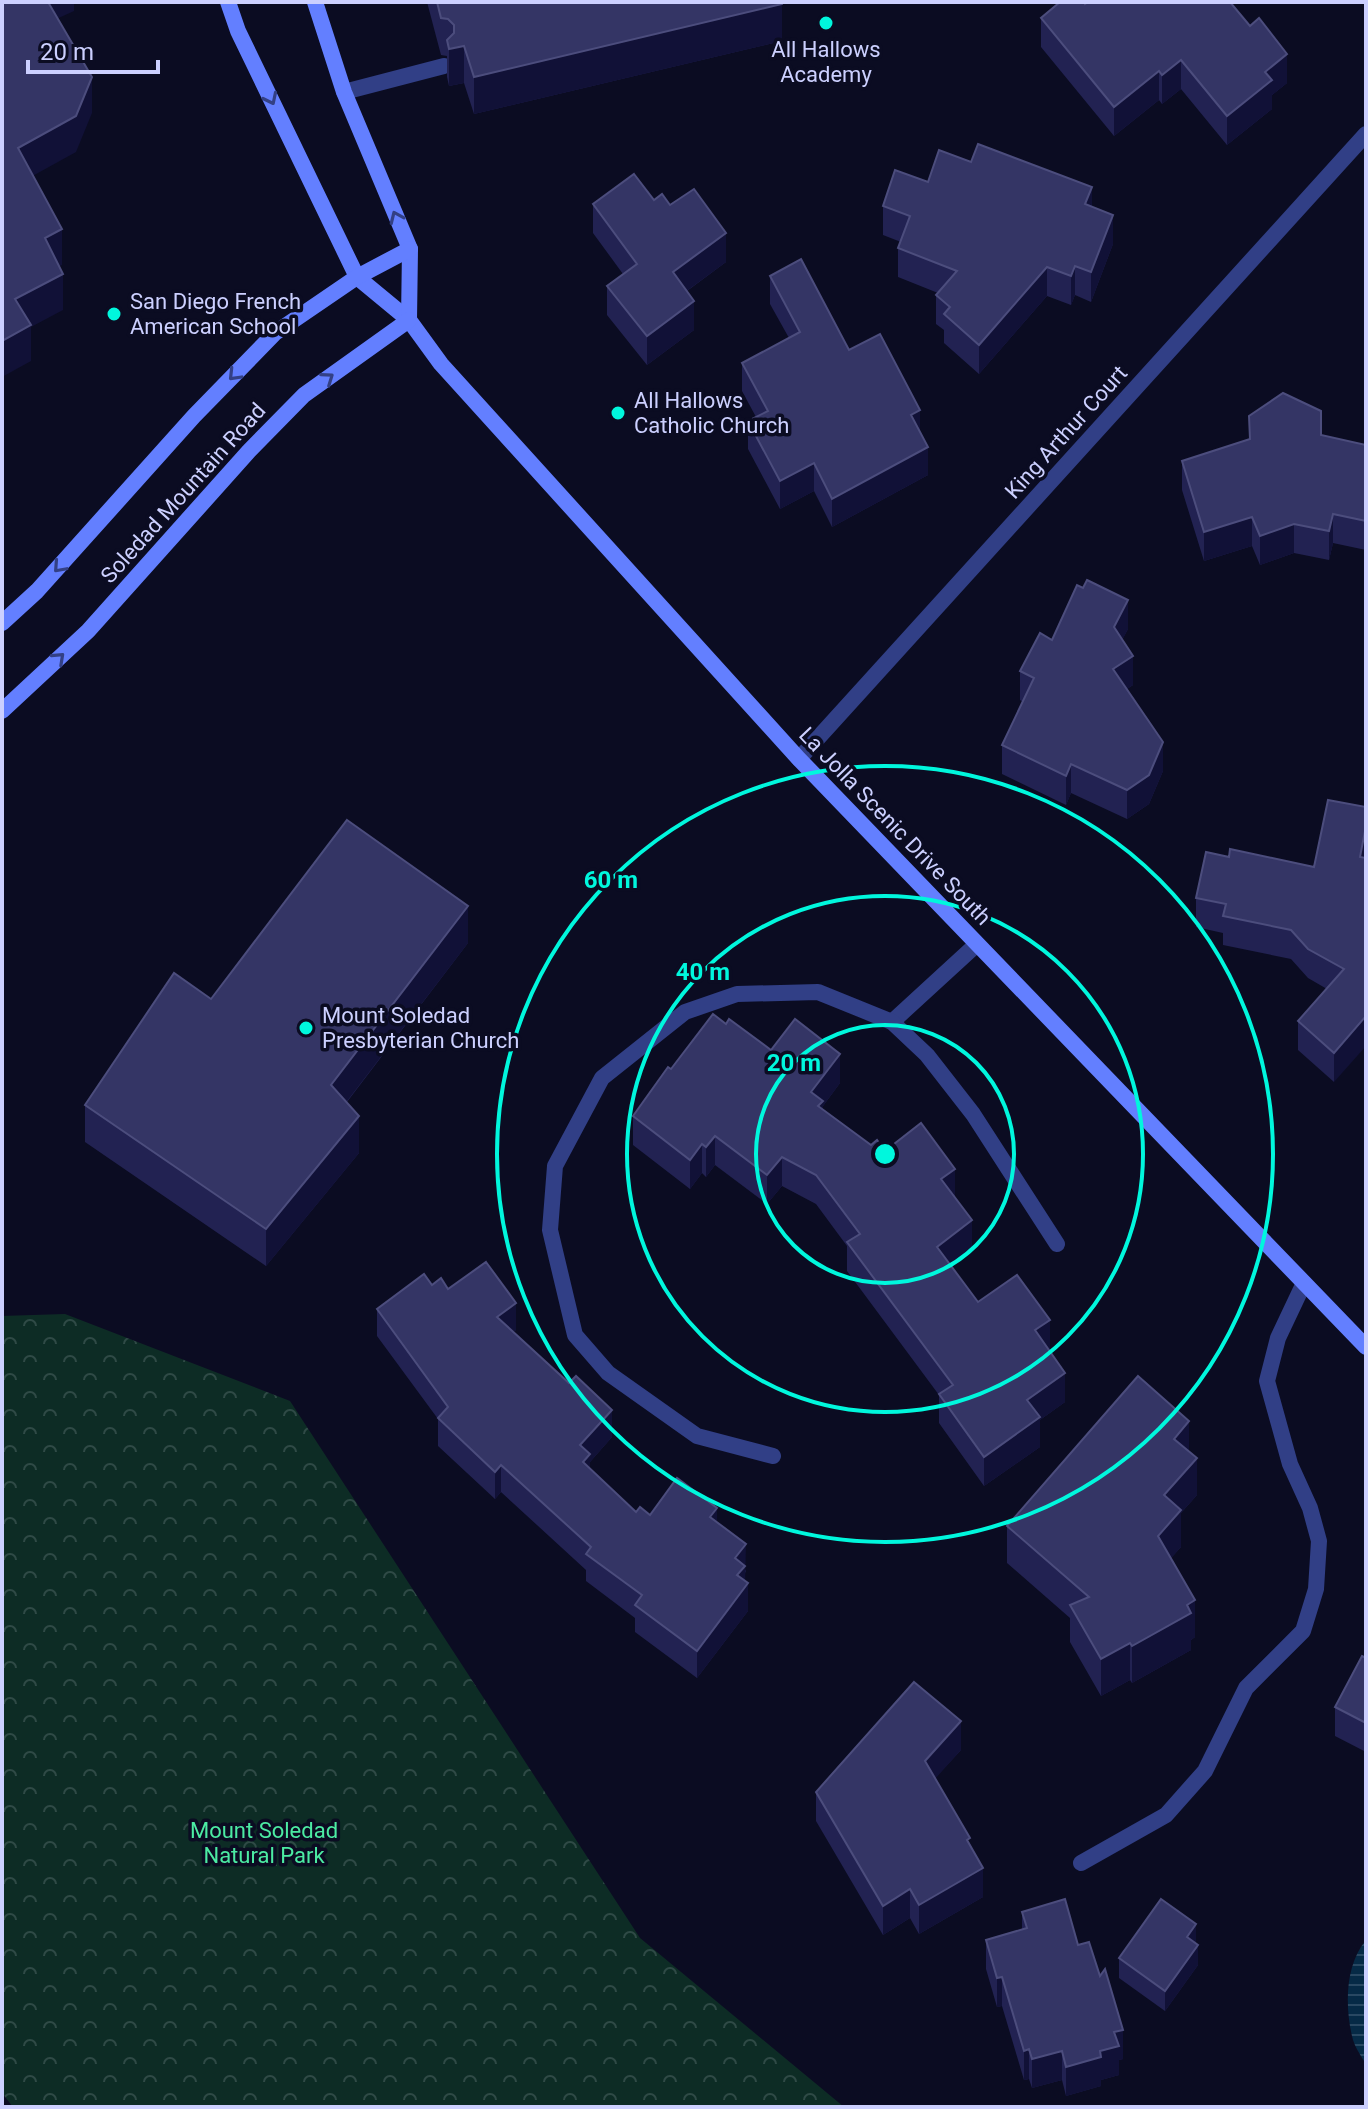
<svg xmlns="http://www.w3.org/2000/svg" width="1368" height="2109" font-family="Roboto,sans-serif">
	<style>
		.forest { fill: url(#forest-crowns) }
		.water { fill: url(#water-rules) }
		.lines { fill: none; stroke-linecap: round; stroke-linejoin: round }
		.lane { stroke: #313f86; stroke-width: 16 }
		.street { stroke: #313f86; stroke-width: 16 }
		.secondary { stroke: #637fff; stroke-width: 16 }
		.wall { fill: #222252 }
		.shaded-wall { fill: #111137 }
		.building { fill: #343565; stroke: #4c4d7d; stroke-width: 2 }
		.oneway { stroke: #334085 }
		.ring { fill: none; stroke: #00f7dd; stroke-width: 4 }
		.poi-dot { fill: #00f7dd; stroke: #0b0c22; stroke-width: 3 }
		.labels { text-anchor: middle; dominant-baseline: central; stroke-width: 7; stroke-linejoin: round; paint-order: stroke }
		.poi-label { font-size: 22px; fill: #ccd0ff; stroke: #0b0c22; text-anchor: start }
		.street-label { font-size: 22px; fill: #ccd0ff; stroke: #0b0c22 }
		.park-label { font-size: 22px; fill: #4ceba3; stroke: #0b0c22 }
		.centre { fill: #00f7dd; stroke: #0b0c22; stroke-width: 4 }
		.ring-label { font-size: 24px; text-anchor: middle; font-weight: bold; fill: #00f7dd; stroke: #0b0c22; stroke-width: 7; stroke-linejoin: round; paint-order: stroke }
	</style>
	<defs>
		<pattern id="forest-crowns" width="20" height="18" patternUnits="userSpaceOnUse" patternTransform="scale(2)"><rect width="20" height="18" fill="#0d2c25"/><path d="M2 6a3 3 0 1 1 6 0M12 15a3 3 0 1 1 6 0" fill="none" stroke="#2f4a46"/></pattern>
		<pattern id="water-rules" width="6" height="5" patternUnits="userSpaceOnUse" patternTransform="scale(2)"><rect width="6" height="5" fill="#062a46"/><path d="M0 2.5h6" fill="none" stroke="#294862"/></pattern>
	</defs>
	<rect width="100%" height="100%" fill="#0b0c22"/>
	<!-- forest -->
	<polygon class="forest" points="65,1314 290,1401 640,1938 844,2107 13,2107 2,2093 2,1316"/>
	<!-- water -->
	<path class="water" d="M1366 1940V2064C1361 2056 1354 2046 1352 2036 1345 2006 1345 1965 1366 1940Z"/>
	<g class="lines">
		<!-- lane -->
		<g class="lane">
			<polyline points="344,92 444,66"/>
			<polyline points="1081,1863 1166,1815 1205,1771 1246,1688 1303,1631 1316,1589 1319,1541 1310,1508 1290,1464 1267,1381 1278,1338 1304,1283"/>
		</g>
		<!-- street -->
		<g class="street">
			<polyline points="799,759 1366,134"/>
			<polyline points="892,1022 977,944"/>
			<polyline points="773,1456 697,1436 608,1373 575,1335 550,1230 555,1166 602,1078 685,1012 737,994 818,992 892,1022 927,1055 973,1114 1057,1244"/>
		</g>
		<!-- secondary -->
		<g class="secondary">
			<polyline points="228,2 238,31 357,277 409,320 441,364 799,759 1366,1347"/>
			<polyline points="315,2 344,92 410,249 409,320"/>
			<polyline points="2,623 37,591 194,416 275,333 357,277 410,249"/>
			<polyline points="2,711 88,631 249,451 304,395 409,320"/>
		</g>
	</g>
	<!-- wall -->
	<g class="wall">
		<polygon points="427,2 782,2 782,41 474,114 464,83 449,86 447,77 447,56 441,55"/>
		<polygon points="1085,4 1287,83 1272,95 1272,109 1227,145 1181,89 1162,104 1159,100 1114,136 1041,47 1041,18"/>
		<polygon points="928,182 1092,207 1113,244 1091,302 1075,295 1071,305 1047,296 979,374 944,343 944,330 936,324 936,295 938,293 898,277 898,248 901,242 883,235 883,206"/>
		<polygon points="654,200 670,205 726,262 687,291 694,330 647,365 607,315 607,286 623,274 593,233 593,204"/>
		<polygon points="770,276 849,350 920,431 928,475 832,527 814,491 780,509 748,449 748,421 756,417 742,391 742,363 789,338 770,304"/>
		<polygon points="1249,416 1321,435 1366,445 1366,550 1333,543 1329,560 1294,553 1260,565 1252,546 1204,561 1182,490 1182,461 1249,440"/>
		<polygon points="1128,629 1122,640 1133,685 1127,689 1163,771 1149,804 1127,819 1071,793 1066,805 1002,774 1002,745 1023,702 1020,700 1020,671 1052,640"/>
		<polygon points="1366,807 1366,855 1334,1082 1298,1050 1298,1021 1327,989 1308,978 1291,959 1223,945 1223,933 1196,927 1196,898 1229,857 1314,867"/>
		<polygon points="468,943 347,1102 359,1153 266,1266 85,1142 85,1105 211,999"/>
		<polygon points="726,1024 771,1050 840,1083 823,1106 823,1109 871,1145 885,1151 955,1198 972,1250 951,1266 978,1302 1050,1349 1048,1350 1065,1402 1040,1420 1040,1447 984,1486 939,1423 939,1395 847,1271 847,1246 816,1204 782,1186 767,1204 715,1165 706,1177 702,1173 690,1189 633,1145 633,1116 671,1069"/>
		<polygon points="432,1285 448,1289 516,1330 513,1332 612,1437 590,1462 590,1469 636,1512 650,1515 717,1522 746,1571 745,1573 745,1581 748,1611 697,1678 635,1632 635,1618 586,1581 586,1570 501,1492 495,1499 438,1446 438,1419 377,1336 377,1309"/>
		<polygon points="1189,1452 1197,1495 1181,1513 1181,1547 1171,1558 1195,1637 1191,1640 1191,1650 1132,1683 1130,1680 1101,1696 1070,1642 1070,1618 1007,1563 1007,1526"/>
		<polygon points="1366,1658 1366,1752 1335,1736 1335,1707"/>
		<polygon points="961,1750 935,1778 970,1844 983,1897 919,1934 910,1918 883,1935 816,1821 816,1792"/>
		<polygon points="1022,1912 1078,1945 1123,2059 1119,2060 1119,2075 1101,2080 1101,2086 1066,2096 1062,2080 1032,2088 1029,2079 1024,2080 1002,2006 997,2007 986,1969 986,1940 1022,1930"/>
		<polygon points="1196,1944 1198,1965 1165,2011 1119,1978 1119,1958"/>
	</g>
	<!-- shaded-wall -->
	<g class="shaded-wall">
		<polygon points="41,2 74,2 74,11 41,26"/>
		<polygon points="782,4 782,41 474,114 474,77"/>
		<polygon points="464,46 464,83 449,86 449,49"/>
		<polygon points="1287,54 1287,83 1272,95 1272,109 1227,145 1227,116 1265,72"/>
		<polygon points="1181,60 1181,89 1162,104 1162,75"/>
		<polygon points="1159,71 1159,100 1114,136 1114,107"/>
		<polygon points="92,77 92,113 76,152 18,184 18,148"/>
		<polygon points="1092,187 1092,216 1085,204"/>
		<polygon points="1113,215 1113,244 1091,302 1091,272"/>
		<polygon points="62,229 62,265 45,274 45,238"/>
		<polygon points="726,233 726,262 673,301 673,272"/>
		<polygon points="1075,266 1075,295 1071,305 1071,276"/>
		<polygon points="1047,267 1047,296 979,374 979,345"/>
		<polygon points="63,274 63,310 31,327 31,361 2,377 2,341 15,299"/>
		<polygon points="694,301 694,330 647,365 647,336"/>
		<polygon points="920,410 920,438 911,415"/>
		<polygon points="928,447 928,475 832,527 832,499"/>
		<polygon points="814,463 814,491 780,509 780,481"/>
		<polygon points="1333,514 1333,543 1329,560 1329,531"/>
		<polygon points="1252,517 1252,546 1204,561 1204,532"/>
		<polygon points="1294,524 1294,553 1260,565 1260,536"/>
		<polygon points="1128,600 1128,629 1114,656 1114,627"/>
		<polygon points="1133,656 1133,685 1113,698 1113,669"/>
		<polygon points="1163,742 1163,771 1149,804 1127,819 1127,790"/>
		<polygon points="1071,764 1071,793 1066,805 1066,776"/>
		<polygon points="1366,826 1366,855 1360,886 1360,857"/>
		<polygon points="468,906 468,943 331,1122 331,1085"/>
		<polygon points="1366,1016 1366,1046 1334,1082 1334,1053"/>
		<polygon points="840,1054 840,1083 823,1106 823,1130 811,1092"/>
		<polygon points="359,1116 359,1153 266,1266 266,1229"/>
		<polygon points="715,1136 715,1165 706,1177 706,1147"/>
		<polygon points="702,1144 702,1173 690,1189 690,1160"/>
		<polygon points="782,1157 782,1186 767,1204 767,1175"/>
		<polygon points="955,1169 955,1198 941,1179"/>
		<polygon points="972,1220 972,1250 937,1276 937,1247"/>
		<polygon points="516,1303 516,1330 497,1344 497,1317"/>
		<polygon points="1050,1320 1050,1349 1035,1359 1035,1330"/>
		<polygon points="1065,1373 1065,1402 1040,1420 1040,1447 984,1486 984,1457 1027,1400"/>
		<polygon points="612,1410 612,1437 590,1462 590,1481 583,1489 580,1445"/>
		<polygon points="1189,1421 1189,1458 1174,1439"/>
		<polygon points="1197,1458 1197,1495 1181,1513 1181,1547 1158,1573 1158,1536 1164,1495"/>
		<polygon points="501,1465 501,1492 495,1499 495,1472"/>
		<polygon points="717,1508 717,1535 710,1517"/>
		<polygon points="746,1544 745,1588 748,1583 748,1611 697,1678 697,1651 735,1558"/>
		<polygon points="1195,1600 1195,1637 1191,1640 1191,1650 1132,1683 1132,1646 1187,1605"/>
		<polygon points="1130,1643 1130,1680 1101,1696 1101,1659"/>
		<polygon points="961,1721 961,1750 925,1790 925,1761"/>
		<polygon points="983,1868 983,1897 919,1934 919,1905"/>
		<polygon points="910,1889 910,1918 883,1935 883,1906"/>
		<polygon points="1196,1924 1196,1944 1187,1937"/>
		<polygon points="1198,1945 1198,1965 1165,2011 1165,1991"/>
		<polygon points="1002,1977 1002,2006 997,2007 997,1978"/>
		<polygon points="1123,2030 1123,2059 1119,2060 1119,2075 1101,2080 1101,2086 1066,2096 1066,2067 1100,2051 1114,2032"/>
		<polygon points="1029,2049 1029,2079 1024,2080 1024,2051"/>
		<polygon points="1062,2051 1062,2080 1032,2088 1032,2059"/>
	</g>
	<!-- building -->
	<g class="building">
		<polygon points="2,2 48,2 92,77 76,116 18,148 62,229 45,238 63,274 15,299 31,325 2,341"/>
		<polygon points="437,2 782,2 782,4 474,77 464,46 449,49 447,40 454,33 454,25 448,19 441,18"/>
		<polygon points="1060,2 1084,2 1085,4 1088,2 1230,2 1250,26 1259,18 1287,54 1265,72 1272,80 1227,116 1181,60 1162,75 1159,71 1114,107 1041,18"/>
		<polygon points="978,144 1092,187 1085,204 1113,215 1091,272 1075,266 1071,276 1047,267 979,345 944,314 950,307 936,295 957,271 898,248 910,216 883,206 895,170 928,182 939,150 971,162"/>
		<polygon points="634,174 654,200 662,194 670,205 694,189 726,233 673,272 694,301 647,336 607,286 637,264 593,204"/>
		<polygon points="801,259 849,350 880,334 920,410 911,415 928,447 832,499 814,463 780,481 748,421 768,411 742,363 800,332 770,276"/>
		<polygon points="1283,393 1321,411 1321,435 1366,445 1366,521 1333,514 1329,531 1294,524 1260,536 1252,517 1204,532 1182,461 1250,439 1249,416"/>
		<polygon points="1087,580 1128,600 1114,627 1133,656 1113,669 1163,742 1149,775 1127,790 1071,764 1066,776 1002,745 1034,678 1020,671 1040,633 1052,640 1077,585 1083,588"/>
		<polygon points="1328,800 1366,807 1366,826 1360,857 1366,858 1366,1016 1334,1053 1298,1021 1344,969 1308,949 1291,930 1223,916 1226,904 1196,898 1206,852 1229,857 1230,849 1314,867"/>
		<polygon points="347,820 468,906 331,1085 359,1116 266,1229 85,1105 174,973 211,999"/>
		<polygon points="713,1014 726,1024 729,1019 771,1050 795,1019 840,1054 811,1092 823,1101 818,1106 871,1145 877,1140 885,1151 921,1123 955,1169 941,1179 972,1220 937,1247 978,1302 1017,1275 1050,1320 1035,1330 1065,1373 1027,1400 1040,1417 984,1457 939,1394 953,1385 847,1242 860,1234 816,1175 782,1157 767,1175 715,1136 706,1147 702,1144 690,1160 633,1116 668,1067 671,1069"/>
		<polygon points="486,1262 516,1303 497,1317 569,1383 576,1376 612,1410 580,1445 590,1454 583,1462 636,1512 640,1507 650,1515 677,1478 717,1508 710,1517 746,1544 735,1558 745,1566 737,1575 748,1583 697,1651 635,1605 642,1595 586,1554 591,1547 501,1465 495,1472 438,1418 448,1407 377,1309 424,1274 432,1285 441,1278 448,1289"/>
		<polygon points="1138,1376 1189,1421 1174,1439 1197,1458 1164,1495 1181,1510 1158,1536 1195,1600 1187,1605 1191,1613 1132,1646 1130,1643 1101,1659 1070,1605 1089,1597 1007,1526"/>
		<polygon points="1362,1656 1366,1658 1366,1723 1335,1707"/>
		<polygon points="914,1682 961,1721 925,1761 970,1838 967,1840 983,1868 919,1905 910,1889 883,1906 816,1792"/>
		<polygon points="1065,1899 1078,1945 1089,1942 1100,1976 1105,1969 1123,2030 1114,2032 1119,2046 1100,2051 1101,2057 1066,2067 1062,2051 1032,2059 1029,2049 1024,2051 1002,1977 997,1978 986,1940 1027,1928 1022,1912"/>
		<polygon points="1161,1899 1196,1924 1187,1937 1198,1945 1165,1991 1119,1958"/>
	</g>
	<!-- one-way arrows -->
	<defs><path id="oneway-chevron" d="M-2-3.5L2.5 0L-2 3.5" fill="none" stroke-width="1.6" stroke-linecap="round" stroke-linejoin="round" transform="scale(2)"/></defs>
	<g class="oneway">
		<use href="#oneway-chevron" transform="translate(271 99) rotate(64)"/>
		<use href="#oneway-chevron" transform="translate(396 217) rotate(-114)"/>
		<use href="#oneway-chevron" transform="translate(234 375) rotate(134)"/>
		<use href="#oneway-chevron" transform="translate(328 378) rotate(-35)"/>
		<use href="#oneway-chevron" transform="translate(59 567) rotate(132)"/>
		<use href="#oneway-chevron" transform="translate(59 658) rotate(-43)"/>
	</g>
	<!-- distance rings -->
	<g class="ring">
		<circle cx="885" cy="1154" r="129"/>
		<circle cx="885" cy="1154" r="258"/>
		<circle cx="885" cy="1154" r="388"/>
	</g>
	<!-- markers -->
	<g class="poi-dot">
		<circle cx="826" cy="23" r="8"/>
		<circle cx="114" cy="314" r="8"/>
		<circle cx="618" cy="413" r="8"/>
		<circle cx="306" cy="1028" r="8"/>
	</g>
	<g class="labels">
		<!-- poi labels -->
		<g class="poi-label">
			<text x="826" y="49" text-anchor="middle">All Hallows<tspan x="826" dy="25">Academy</tspan></text>
			<text x="130" y="301">San Diego French<tspan x="130" dy="25">American School</tspan></text>
			<text x="634" y="400">All Hallows<tspan x="634" dy="25">Catholic Church</tspan></text>
			<text x="322" y="1015">Mount Soledad<tspan x="322" dy="25">Presbyterian Church</tspan></text>
		</g>
		<!-- street labels -->
		<g class="street-label">
			<text transform="translate(1066 432) rotate(-48)">King Arthur Court</text>
			<text transform="translate(183 493) rotate(-48)">Soledad Mountain Road</text>
			<text transform="translate(895 826) rotate(46)">La Jolla Scenic Drive South</text>
		</g>
		<!-- park labels -->
		<g class="park-label">
			<text x="264" y="1830">Mount Soledad<tspan x="264" dy="25">Natural Park</tspan></text>
		</g>
	</g>
	<circle cx="885" cy="1154" r="12" class="centre"/>
	<g class="ring-label">
		<text x="611" y="888">60 m</text>
		<text x="703" y="980">40 m</text>
		<text x="794" y="1071">20 m</text>
	</g>
	<!-- border -->
	<rect width="1368" height="2109" fill="none" stroke="#ccd0ff" stroke-width="8"/>
	<!-- scale -->
	<path d="M28 60v12h130v-12" fill="none" stroke="#ccd0ff" stroke-width="4"/>
	<text x="40" y="60" font-size="24" fill="#ccd0ff" stroke="#0b0c22" stroke-width="6" paint-order="stroke">20 m</text>
</svg>
